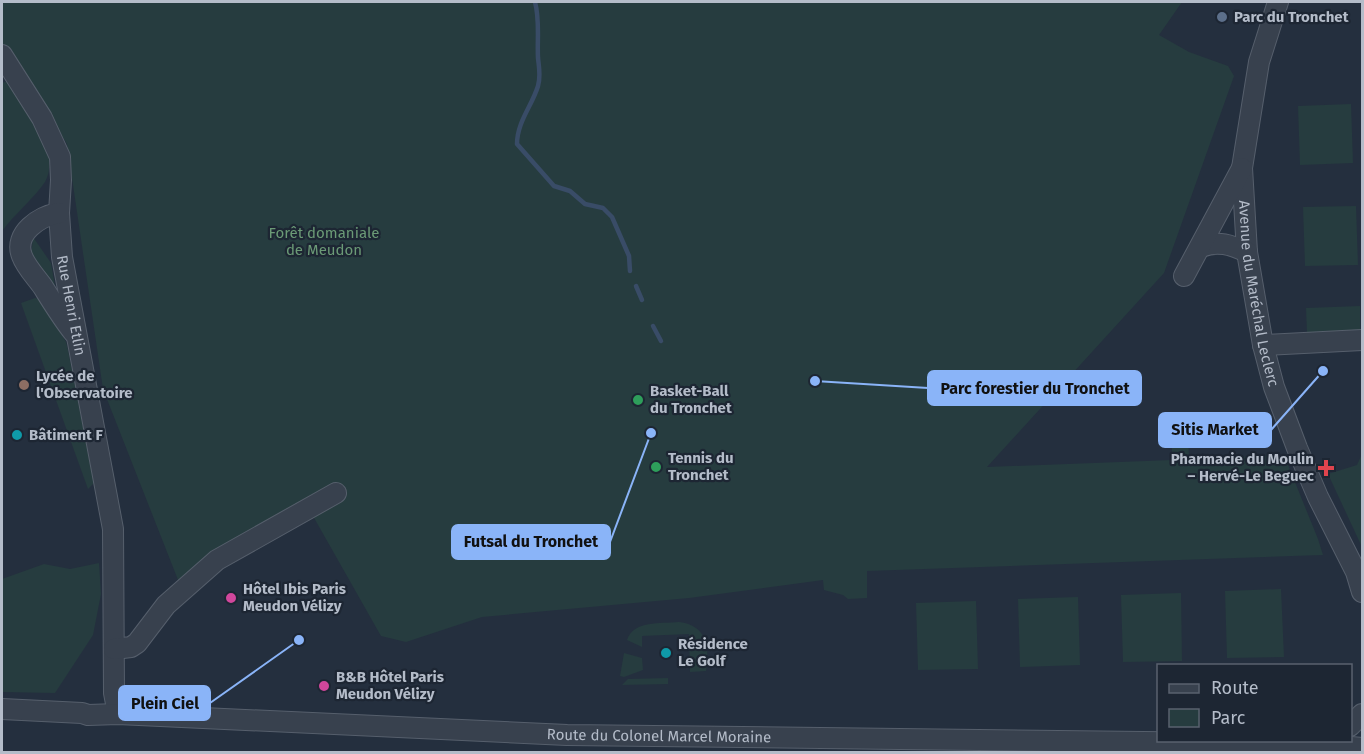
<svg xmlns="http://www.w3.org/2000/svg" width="1364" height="754" font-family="'Fira Sans',sans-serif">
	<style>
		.green { fill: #263c3f }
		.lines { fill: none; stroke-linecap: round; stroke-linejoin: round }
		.stream { stroke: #394c67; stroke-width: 4.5 }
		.minor-casing { stroke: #565f6c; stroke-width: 22 }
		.minor { stroke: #38414e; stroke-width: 20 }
		.service-dot { fill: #5c6f8a; stroke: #1d2633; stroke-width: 2 }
		.education-dot { fill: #8d6e63; stroke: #1d2633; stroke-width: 2 }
		.leisure-dot { fill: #2e9e5b; stroke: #1d2633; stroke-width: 2 }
		.culture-dot { fill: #0f9aa8; stroke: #1d2633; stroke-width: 2 }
		.health-dot { fill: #e0444e; stroke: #1d2633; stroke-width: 2 }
		.hotel-dot { fill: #d1479c; stroke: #1d2633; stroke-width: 2 }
		.labels { text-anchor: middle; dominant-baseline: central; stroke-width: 4.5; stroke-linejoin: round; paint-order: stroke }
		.poi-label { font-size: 15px; font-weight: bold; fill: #b4bcc9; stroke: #1d2633; text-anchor: start }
		.park-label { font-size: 15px; fill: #6b9a76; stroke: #1d2633 }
		.street-label { font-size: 15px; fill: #b4bcc9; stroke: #1d2633 }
		.leader { fill: none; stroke: #8ab4f8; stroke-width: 2 }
		.callout-dot { fill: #8ab4f8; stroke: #1d2633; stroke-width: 2 }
		.callout { fill: #8ab4f8; stroke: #8ab4f8; stroke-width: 2 }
		.callout-label { font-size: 16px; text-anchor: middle; font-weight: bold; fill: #111 }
	</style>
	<rect width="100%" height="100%" fill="#242f3e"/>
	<!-- green -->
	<g class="green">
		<polygon points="2,2 1182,2 1159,35 1189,52 1228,66 1234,76 1164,273 987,467 1172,460 1172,433 1188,433 1189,459 1284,455 1318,539 1323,555 867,571 867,598 848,599 843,595 824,590 823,580 689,598 482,617 406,642 381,636 313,516 180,585 103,389 67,144 19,67 2,44"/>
		<path d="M8 81C23 105 63 153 45 182 34 198 14 215 2 231V83Z"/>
		<polygon points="1351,104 1353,163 1300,165 1298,106"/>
		<polygon points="1356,206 1358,265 1305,266 1303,207"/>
		<polygon points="33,237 51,263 59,309 31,256"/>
		<polygon points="35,298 41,299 66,342 68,350 94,483 88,489 21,303"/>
		<polygon points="1360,306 1360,331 1307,333 1306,308"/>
		<polygon points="1362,454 1362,547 1328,474 1357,465"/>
		<polygon points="99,563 101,594 93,635 55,693 2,692 2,579 44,564 70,569"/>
		<polygon points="1281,589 1284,657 1227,658 1225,591"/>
		<polygon points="1181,593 1182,661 1123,662 1121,595"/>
		<polygon points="1078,597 1080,665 1020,667 1018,599"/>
		<polygon points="976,601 978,669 918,670 916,603"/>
		<path d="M679 622C707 625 710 648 706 671L690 672 689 634 642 636V647L627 640C634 620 660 624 679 622Z"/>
		<polygon points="624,653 642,658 643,670 624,677 620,676"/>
		<polygon points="668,678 668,684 622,685 628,679"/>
	</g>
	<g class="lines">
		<!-- stream -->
		<g class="stream">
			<path d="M535 2C540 20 537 39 538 58 539 68 541 76 538 86 532 106 517 122 517 144L554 186 570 191 585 204 603 208 612 217 629 256 630 271"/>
			<polyline points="636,286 642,300"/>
			<polyline points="653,326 661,341"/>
		</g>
		<!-- minor casing -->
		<g class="minor-casing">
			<g id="minor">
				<path id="s1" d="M1278 2 1259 62 1242 168 1247 252 1263 345 1274 387 1297 448 1318 497 1356 572 1362 592"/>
				<path id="s2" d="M2 55 42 118 60 157 61 180 59 213 62 257 113 529 114 693 118 714"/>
				<path d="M59 213C40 216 13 233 22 256 26 267 36 277 43 287 53 303 62 318 74 333"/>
				<path d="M1201 247C1218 240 1231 245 1247 252"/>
				<polyline points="1184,276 1242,168"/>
				<polyline points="1263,345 1362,340"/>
				<polyline points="114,649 131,647 137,643 166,605 217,560 336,493"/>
				<path id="s3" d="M2 709 82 713 88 715 118 714 567 735 1318 744 1362 748"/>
				<polyline points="1350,726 1362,714"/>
			</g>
		</g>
		<!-- minor -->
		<use href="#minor" class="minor"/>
	</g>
	<!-- markers -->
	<circle class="service-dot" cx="1222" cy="17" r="6"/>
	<circle class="education-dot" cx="24" cy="385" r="6"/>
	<g class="leisure-dot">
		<circle cx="638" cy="400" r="6"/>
		<circle cx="656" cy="467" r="6"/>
	</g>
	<g class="culture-dot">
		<circle cx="17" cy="435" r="6"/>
		<circle cx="666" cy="653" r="6"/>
	</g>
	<path class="health-dot" d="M1323 459h6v6h6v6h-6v6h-6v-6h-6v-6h6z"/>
	<g class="hotel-dot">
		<circle cx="231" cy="598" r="6"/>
		<circle cx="324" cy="686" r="6"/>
	</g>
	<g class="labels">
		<!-- poi labels -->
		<g class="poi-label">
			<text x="1234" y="17">Parc du Tronchet</text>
			<text x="36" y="376">Lycée de<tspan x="36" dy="17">l'Observatoire</tspan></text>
			<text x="650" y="391">Basket-Ball<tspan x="650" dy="17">du Tronchet</tspan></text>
			<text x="29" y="435">Bâtiment F</text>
			<text x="668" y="458">Tennis du<tspan x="668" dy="17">Tronchet</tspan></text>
			<text x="1314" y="459" text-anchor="end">Pharmacie du Moulin<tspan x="1314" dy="17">– Hervé-Le Beguec</tspan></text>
			<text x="243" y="589">Hôtel Ibis Paris<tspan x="243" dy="17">Meudon Vélizy</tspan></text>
			<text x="678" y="644">Résidence<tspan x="678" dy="17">Le Golf</tspan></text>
			<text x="336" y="677">B&amp;B Hôtel Paris<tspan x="336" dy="17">Meudon Vélizy</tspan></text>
		</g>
		<!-- park labels -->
		<g class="park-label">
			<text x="324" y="233">Forêt domaniale<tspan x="324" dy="17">de Meudon</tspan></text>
		</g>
		<!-- street labels -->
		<g class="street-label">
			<text stroke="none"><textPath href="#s1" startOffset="297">Avenue du Maréchal Leclerc</textPath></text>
			<text stroke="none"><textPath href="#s2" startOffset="267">Rue Henri Etlin</textPath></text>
			<text stroke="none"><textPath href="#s3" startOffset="658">Route du Colonel Marcel Moraine</textPath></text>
		</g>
	</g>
	<!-- callouts -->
	<path class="leader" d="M815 381L928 388M1323 371L1271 430M651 433L610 542M299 640L210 703"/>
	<g class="callout-dot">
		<circle cx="815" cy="381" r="6"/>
		<circle cx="1323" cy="371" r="6"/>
		<circle cx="651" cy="433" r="6"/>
		<circle cx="299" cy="640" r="6"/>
	</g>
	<g class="callout">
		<rect x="928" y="371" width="213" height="34" rx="6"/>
		<rect x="1159" y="413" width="112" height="34" rx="6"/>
		<rect x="452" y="525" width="158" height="34" rx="6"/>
		<rect x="119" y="686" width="91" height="34" rx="6"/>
	</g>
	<g class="callout-label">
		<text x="1035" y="394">Parc forestier du Tronchet</text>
		<text x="1215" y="435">Sitis Market</text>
		<text x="531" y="547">Futsal du Tronchet</text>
		<text x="165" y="709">Plein Ciel</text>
	</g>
	<!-- border -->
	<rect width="1364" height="754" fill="none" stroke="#b4bcc9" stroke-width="6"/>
	<!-- legend -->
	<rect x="1157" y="664" width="195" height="78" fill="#1d2633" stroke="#59626f" stroke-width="1.5"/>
	<rect x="1169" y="684" width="30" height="9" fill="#38414e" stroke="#59626f" stroke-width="1.5"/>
	<text x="1211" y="694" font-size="18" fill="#b4bcc9">Route</text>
	<rect x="1169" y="709" width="30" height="18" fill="#263c3f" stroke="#59626f" stroke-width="1.5"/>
	<text x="1211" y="724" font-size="18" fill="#b4bcc9">Parc</text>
</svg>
